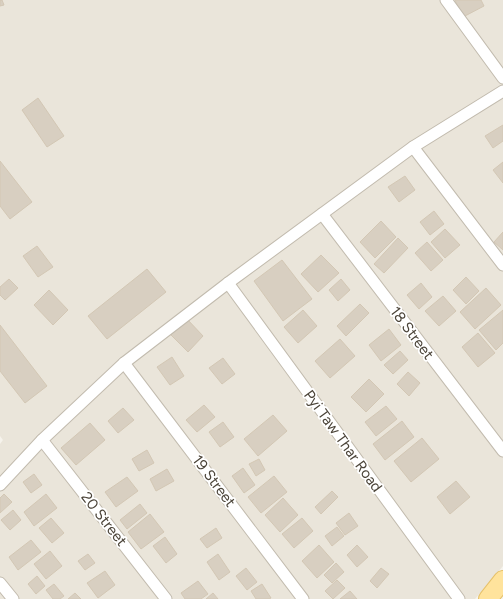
<svg xmlns="http://www.w3.org/2000/svg" width="503" height="599" font-family="Figtree,sans-serif">
	<style>
		.residential { fill: #eae5da }
		.building { fill: #d8cfc1; stroke: #d3c7b4 }
		.lines { fill: none; stroke-linecap: round; stroke-linejoin: round }
		.minor-casing { stroke: #c2bbae; stroke-width: 13 }
		.primary-casing { stroke: #e6c16a; stroke-width: 20 }
		.minor { stroke: #fff; stroke-width: 11 }
		.primary { stroke: #ffe39c; stroke-width: 18 }
		.labels { text-anchor: middle; dominant-baseline: central; stroke-width: 3.5; stroke-linejoin: round; paint-order: stroke }
		.street-label { font-size: 15px; fill: #4b4439; stroke: #fff }
	</style>
	<rect width="100%" height="100%" fill="#f6f3ec"/>
	<!-- residential -->
	<polygon class="residential" points="0,0 503,0 503,566 475,599 0,599 0,444 3,440 0,436"/>
	<!-- building -->
	<g class="building">
		<polygon points="0,0 2,0 4,5 0,6"/>
		<polygon points="455,0 481,0 484,6 463,17"/>
		<polygon points="38,98 64,136 47,147 22,110"/>
		<polygon points="503,125 503,141 493,148 485,136"/>
		<polygon points="0,161 32,202 10,219 0,206"/>
		<polygon points="503,162 503,183 493,170"/>
		<polygon points="405,176 415,190 399,202 388,187"/>
		<polygon points="434,211 444,224 430,235 420,222"/>
		<polygon points="381,221 396,237 375,258 360,242"/>
		<polygon points="445,229 460,245 445,258 431,242"/>
		<polygon points="503,232 503,250 494,242"/>
		<polygon points="398,238 408,248 384,273 374,264"/>
		<polygon points="427,242 443,260 431,271 415,253"/>
		<polygon points="37,246 53,267 38,277 23,256"/>
		<polygon points="321,255 339,273 318,292 301,274"/>
		<polygon points="282,260 312,299 283,321 254,281"/>
		<polygon points="147,269 166,292 107,339 88,316"/>
		<polygon points="466,277 479,291 466,304 453,290"/>
		<polygon points="9,279 18,288 5,300 0,295 0,287"/>
		<polygon points="341,279 350,290 338,301 329,290"/>
		<polygon points="421,283 432,297 419,309 407,295"/>
		<polygon points="486,288 501,305 475,329 460,312"/>
		<polygon points="49,290 68,310 53,325 34,305"/>
		<polygon points="443,296 456,311 439,326 425,311"/>
		<polygon points="360,304 369,313 346,336 337,326"/>
		<polygon points="303,310 317,326 298,343 284,327"/>
		<polygon points="503,310 503,343 496,350 479,330"/>
		<polygon points="187,319 203,336 188,352 171,335"/>
		<polygon points="0,325 47,386 25,403 0,371"/>
		<polygon points="389,329 401,345 381,361 369,345"/>
		<polygon points="478,333 495,353 478,367 462,347"/>
		<polygon points="340,339 355,356 330,378 315,361"/>
		<polygon points="400,351 408,360 393,374 384,365"/>
		<polygon points="172,357 184,376 170,385 157,367"/>
		<polygon points="223,358 235,374 222,384 209,368"/>
		<polygon points="408,372 420,383 409,396 397,384"/>
		<polygon points="369,379 384,394 366,412 351,397"/>
		<polygon points="204,405 215,417 197,432 186,420"/>
		<polygon points="386,406 397,419 376,436 365,422"/>
		<polygon points="123,408 134,420 118,433 108,421"/>
		<polygon points="273,415 287,431 258,456 244,439"/>
		<polygon points="402,421 414,437 385,460 373,444"/>
		<polygon points="223,422 234,437 220,447 209,432"/>
		<polygon points="90,423 105,440 76,465 61,448"/>
		<polygon points="422,438 439,459 411,482 394,461"/>
		<polygon points="147,450 154,463 139,471 132,459"/>
		<polygon points="259,459 265,470 256,476 249,464"/>
		<polygon points="243,468 255,485 244,493 232,476"/>
		<polygon points="167,469 174,481 156,491 150,479"/>
		<polygon points="34,474 42,485 31,493 23,482"/>
		<polygon points="274,476 287,492 261,513 248,497"/>
		<polygon points="127,477 138,491 116,507 105,492"/>
		<polygon points="456,481 470,497 450,514 437,497"/>
		<polygon points="332,491 338,497 321,514 315,507"/>
		<polygon points="4,494 12,502 0,513 0,498"/>
		<polygon points="46,494 57,508 34,526 24,512"/>
		<polygon points="283,498 298,515 280,532 265,515"/>
		<polygon points="140,504 147,513 127,529 120,520"/>
		<polygon points="13,510 21,520 10,530 1,520"/>
		<polygon points="349,513 358,526 345,535 336,523"/>
		<polygon points="150,514 164,532 141,549 128,532"/>
		<polygon points="51,518 64,533 52,543 39,528"/>
		<polygon points="302,518 313,531 294,548 282,534"/>
		<polygon points="337,527 344,536 332,546 325,536"/>
		<polygon points="216,528 222,538 207,548 200,539"/>
		<polygon points="165,537 177,554 166,563 153,546"/>
		<polygon points="31,540 41,552 18,570 9,557"/>
		<polygon points="319,545 334,562 317,578 302,561"/>
		<polygon points="357,545 368,557 357,567 347,555"/>
		<polygon points="50,551 62,566 46,579 34,564"/>
		<polygon points="88,554 95,563 85,570 78,561"/>
		<polygon points="218,554 230,572 219,580 207,562"/>
		<polygon points="336,563 344,572 332,583 324,575"/>
		<polygon points="246,568 257,582 247,590 236,576"/>
		<polygon points="381,568 389,574 377,588 370,581"/>
		<polygon points="105,571 115,585 98,598 87,583"/>
		<polygon points="37,576 45,586 36,594 28,584"/>
		<polygon points="337,580 345,588 333,599 325,591"/>
		<polygon points="198,581 208,594 201,599 185,599 181,593"/>
		<polygon points="54,584 64,596 60,599 53,599 46,590"/>
		<polygon points="262,584 271,598 269,599 256,599 251,591"/>
		<polygon points="350,591 357,599 340,599"/>
		<polygon points="75,593 81,599 68,599"/>
		<polygon points="213,593 218,599 206,599"/>
	</g>
	<g class="lines">
		<!-- minor casing -->
		<g class="minor-casing">
			<g id="minor">
				<polyline points="446,0 503,78"/>
				<polyline points="413,147 503,265"/>
				<polyline points="322,214 503,451"/>
				<polyline points="228,283 459,599"/>
				<polyline points="124,363 303,599"/>
				<polyline points="42,440 166,599"/>
				<polyline points="0,485 42,440 124,363 228,283 413,147 503,91"/>
				<polyline points="0,583 13,599"/>
			</g>
		</g>
		<!-- primary casing -->
		<g class="primary-casing">
			<polyline id="primary" points="488,599 503,580"/>
		</g>
		<!-- minor -->
		<use href="#minor" class="minor"/>
		<!-- primary -->
		<use href="#primary" class="primary"/>
	</g>
	<g class="labels">
		<!-- street labels -->
		<g class="street-label">
			<text transform="translate(412 333) rotate(53)">18 Street</text>
			<text transform="translate(343 441) rotate(54)">Pyi Taw Thar Road</text>
			<text transform="translate(214 481) rotate(53)">19 Street</text>
			<text transform="translate(104 519) rotate(52)">20 Street</text>
		</g>
	</g>
</svg>
